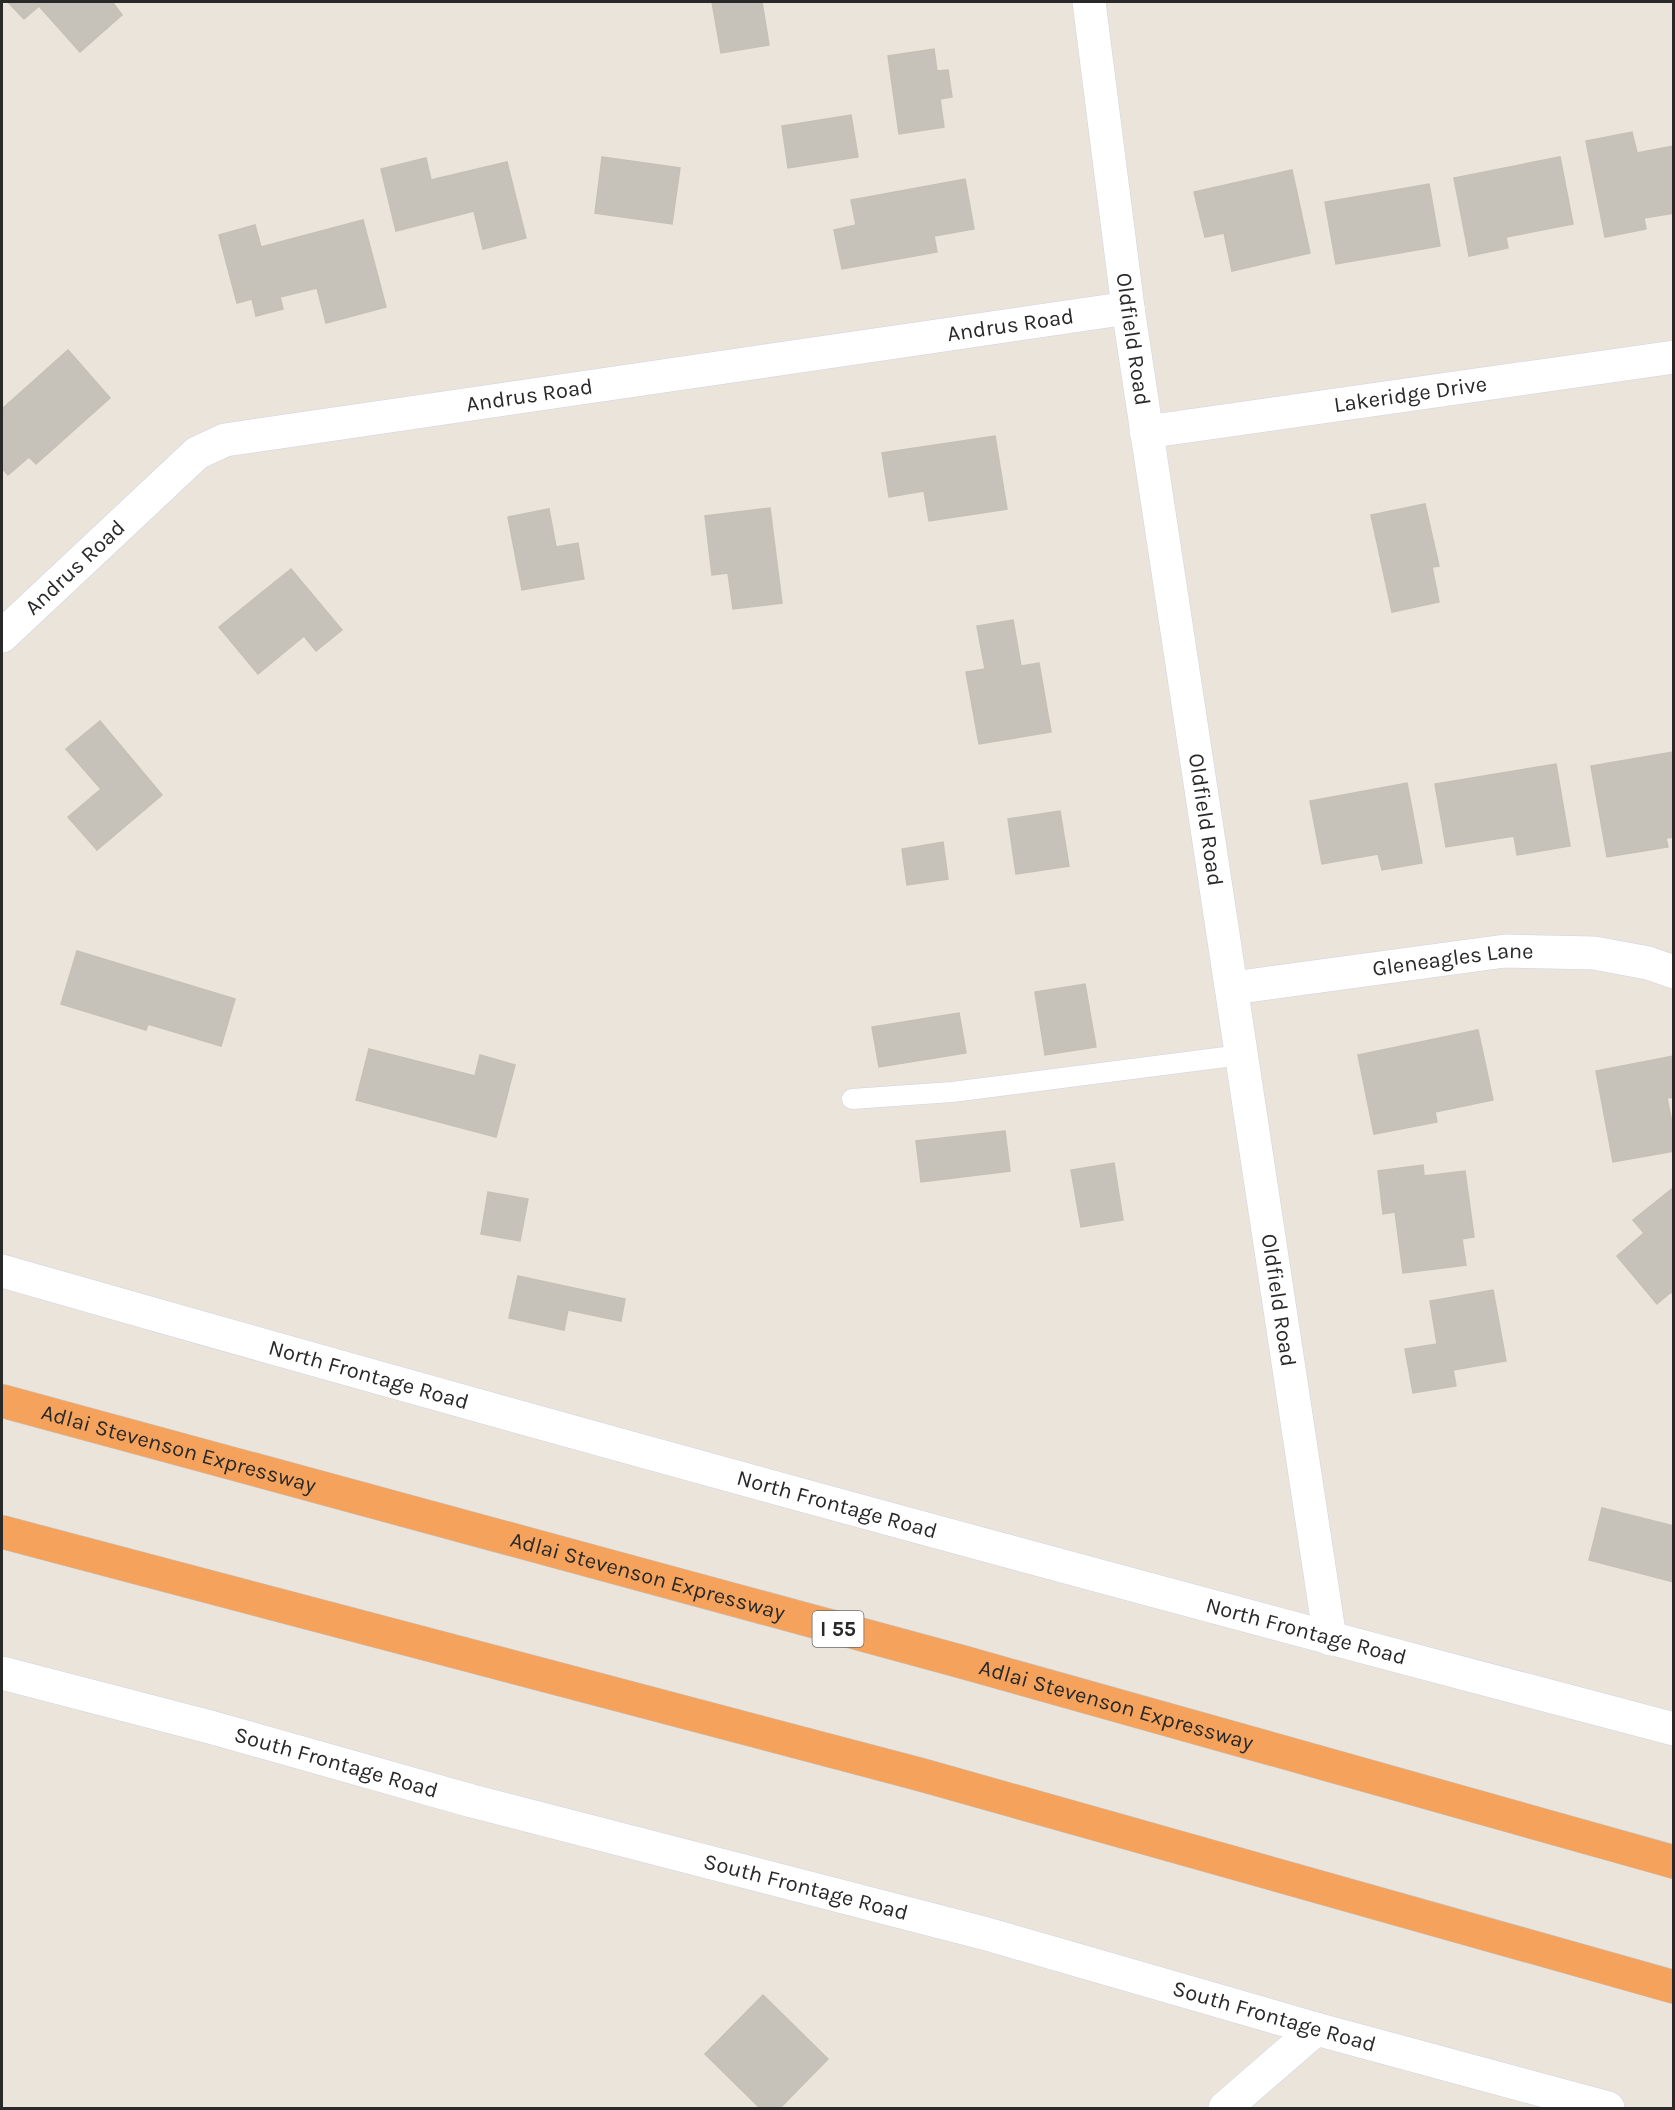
<svg xmlns="http://www.w3.org/2000/svg" width="1675" height="2110" font-family="Karla,sans-serif">
	<style>
		.building { fill: #c6c2ba; stroke: #c6c0b5; stroke-width: 1.5 }
		.lines { fill: none; stroke-linecap: round; stroke-linejoin: round }
		.lane-casing { stroke: #d1d3e1; stroke-width: 21 }
		.street-casing { stroke: #d1d3e1; stroke-width: 34 }
		.secondary-casing { stroke: #d1d3e1; stroke-width: 34 }
		.highway-casing { stroke: #c3c3c3; stroke-width: 34 }
		.lane { stroke: #fff; stroke-width: 20 }
		.street { stroke: #fff; stroke-width: 33 }
		.secondary { stroke: #fff; stroke-width: 33 }
		.highway { stroke: #f5a35c; stroke-width: 33 }
		.labels { text-anchor: middle; dominant-baseline: central; stroke-width: 6; stroke-linejoin: round; paint-order: stroke }
		.shield { fill: #fff; stroke: #696969; stroke-width: 1.5 }
		.shield-label { font-size: 21px; font-weight: bold; fill: #292929 }
		.street-label { font-size: 22px; fill: #292929; stroke: #fff }
	</style>
	<rect width="100%" height="100%" fill="#eae4db"/>
	<!-- building -->
	<g class="building">
		<polygon points="8,2 115,2 113,3 122,15 80,52 39,6 24,19"/>
		<polygon points="712,2 762,2 769,45 721,53"/>
		<polygon points="934,49 937,71 948,70 952,97 940,99 944,127 899,134 888,56"/>
		<polygon points="851,115 858,157 788,168 782,126"/>
		<polygon points="1632,132 1637,153 1674,146 1674,213 1644,218 1646,229 1605,237 1586,141"/>
		<polygon points="602,157 680,168 672,224 595,213"/>
		<polygon points="1560,157 1573,224 1506,237 1508,248 1469,256 1454,178"/>
		<polygon points="426,158 431,180 507,162 526,238 483,249 474,211 396,231 381,169"/>
		<polygon points="1292,170 1310,253 1232,271 1224,233 1205,237 1194,192"/>
		<polygon points="965,179 974,229 934,236 937,252 842,269 834,230 856,225 851,200"/>
		<polygon points="1429,184 1440,246 1336,264 1325,202"/>
		<polygon points="363,220 386,307 326,323 317,288 280,297 283,309 256,316 252,299 237,303 219,235 255,225 261,247"/>
		<polygon points="68,350 110,398 36,464 29,457 8,475 2,468 2,409"/>
		<polygon points="995,436 1007,509 929,521 924,491 889,497 882,453"/>
		<polygon points="1425,504 1439,566 1432,567 1439,602 1392,612 1371,515"/>
		<polygon points="770,508 782,603 733,609 728,573 712,575 705,516"/>
		<polygon points="549,509 556,547 578,543 584,579 522,590 508,517"/>
		<polygon points="291,569 342,630 316,651 304,636 258,674 219,627"/>
		<polygon points="1013,620 1021,666 1039,663 1051,732 979,744 966,672 985,669 977,626"/>
		<polygon points="100,721 162,795 97,850 68,817 101,789 66,749"/>
		<polygon points="1674,752 1674,837 1666,838 1668,847 1607,857 1591,766"/>
		<polygon points="1556,764 1570,846 1517,855 1514,836 1446,847 1435,784"/>
		<polygon points="1407,783 1422,863 1382,870 1378,854 1322,864 1310,801"/>
		<polygon points="1060,811 1069,866 1016,874 1008,819"/>
		<polygon points="943,842 948,879 907,885 902,849"/>
		<polygon points="77,951 235,999 221,1046 148,1024 146,1030 61,1004"/>
		<polygon points="1085,984 1096,1047 1045,1055 1035,992"/>
		<polygon points="959,1013 966,1053 879,1067 872,1027"/>
		<polygon points="1478,1030 1493,1100 1435,1112 1437,1122 1374,1134 1358,1055"/>
		<polygon points="369,1049 475,1076 480,1055 515,1065 496,1137 356,1100"/>
		<polygon points="1674,1056 1674,1097 1667,1098 1674,1133 1674,1151 1613,1162 1596,1071"/>
		<polygon points="1005,1131 1010,1171 921,1182 916,1141"/>
		<polygon points="1114,1163 1123,1220 1081,1227 1071,1170"/>
		<polygon points="1423,1165 1424,1176 1465,1171 1474,1237 1462,1239 1466,1265 1403,1273 1395,1212 1383,1214 1378,1171"/>
		<polygon points="1673,1188 1674,1296 1671,1292 1657,1304 1617,1256 1644,1233 1633,1220"/>
		<polygon points="488,1192 528,1199 520,1241 481,1234"/>
		<polygon points="518,1276 625,1299 621,1321 568,1310 564,1330 509,1318"/>
		<polygon points="1493,1290 1506,1361 1453,1370 1456,1386 1413,1393 1405,1349 1437,1344 1430,1301"/>
		<polygon points="1602,1508 1674,1526 1674,1582 1589,1560"/>
		<polygon points="763,1995 828,2059 780,2108 760,2108 705,2054"/>
	</g>
	<g class="lines">
		<!-- lane casing -->
		<g class="lane-casing">
			<polyline id="lane" points="852,1099 952,1092 1241,1055"/>
		</g>
		<!-- street casing -->
		<g class="street-casing">
			<g id="street">
				<path id="s1" d="M1146 432 1674 357"/>
				<path id="s2" d="M2 636 197 453 225 440 1128 308"/>
				<path id="s3" d="M1233 988 1505 951 1594 953 1648 963 1674 972"/>
				<path id="s4" d="M2 1271C557 1430 1115 1582 1674 1729"/>
				<path id="s5" d="M2 1673 210 1727 472 1801 987 1934 1316 2029 1608 2108"/>
				<polyline points="1225,2108 1316,2029"/>
			</g>
		</g>
		<!-- secondary casing -->
		<g class="secondary-casing">
			<g id="secondary">
				<path id="s6" d="M1089 2 1128 308 1330 1639"/>
			</g>
		</g>
		<!-- highway casing -->
		<g class="highway-casing">
			<g id="highway">
				<path id="s7" d="M2 1401 959 1661 1674 1862"/>
				<polyline points="2,1532 922,1775 1674,1987"/>
			</g>
		</g>
		<!-- lane -->
		<use href="#lane" class="lane"/>
		<!-- street -->
		<use href="#street" class="street"/>
		<!-- secondary -->
		<use href="#secondary" class="secondary"/>
		<!-- highway -->
		<use href="#highway" class="highway"/>
	</g>
	<g class="labels">
		<!-- shield labels -->
		<rect class="shield" x="812.5" y="1611" width="51" height="36" rx="4.5"/>
		<g class="shield-label">
			<text x="838" y="1629">I 55</text>
		</g>
		<!-- street labels -->
		<g class="street-label">
			<text stroke="none"><textPath href="#s2" startOffset="1092">Andrus Road</textPath></text>
			<text stroke="none"><textPath href="#s6" startOffset="340">Oldfield Road</textPath></text>
			<text stroke="none"><textPath href="#s1" startOffset="267">Lakeridge Drive</textPath></text>
			<text stroke="none"><textPath href="#s2" startOffset="606">Andrus Road</textPath></text>
			<text stroke="none"><textPath href="#s2" startOffset="100">Andrus Road</textPath></text>
			<text stroke="none"><textPath href="#s6" startOffset="826">Oldfield Road</textPath></text>
			<text stroke="none"><textPath href="#s3" startOffset="222">Gleneagles Lane</textPath></text>
			<text stroke="none"><textPath href="#s6" startOffset="1312">Oldfield Road</textPath></text>
			<text stroke="none"><textPath href="#s4" startOffset="381">North Frontage Road</textPath></text>
			<text stroke="none"><textPath href="#s7" startOffset="183">Adlai Stevenson Expressway</textPath></text>
			<text stroke="none"><textPath href="#s4" startOffset="867">North Frontage Road</textPath></text>
			<text stroke="none"><textPath href="#s7" startOffset="669">Adlai Stevenson Expressway</textPath></text>
			<text stroke="none"><textPath href="#s4" startOffset="1353">North Frontage Road</textPath></text>
			<text stroke="none"><textPath href="#s7" startOffset="1155">Adlai Stevenson Expressway</textPath></text>
			<text stroke="none"><textPath href="#s5" startOffset="346">South Frontage Road</textPath></text>
			<text stroke="none"><textPath href="#s5" startOffset="832">South Frontage Road</textPath></text>
			<text stroke="none"><textPath href="#s5" startOffset="1318">South Frontage Road</textPath></text>
		</g>
	</g>
	<!-- border -->
	<rect width="1675" height="2110" fill="none" stroke="#292929" stroke-width="6"/>
</svg>
